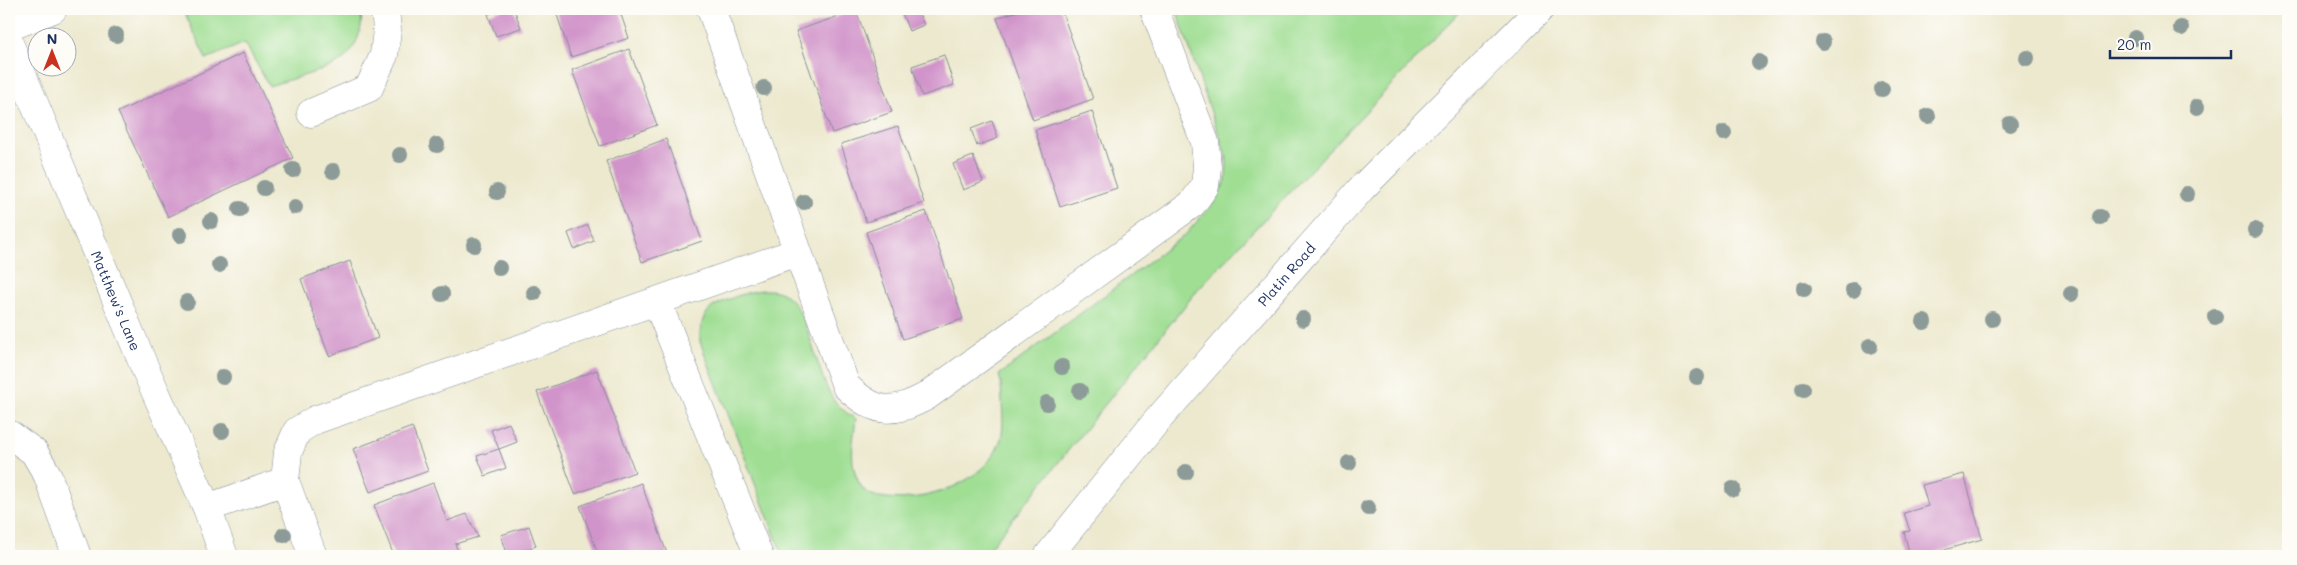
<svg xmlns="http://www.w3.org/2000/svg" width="2297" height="565" font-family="Mali,sans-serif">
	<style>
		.green { fill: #9fde93; stroke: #5d8678 }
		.building { fill: #d194ca }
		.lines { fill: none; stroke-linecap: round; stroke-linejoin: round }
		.minor-casing { stroke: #848c96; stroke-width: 29 }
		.major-casing { stroke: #848c96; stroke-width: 29 }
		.minor { stroke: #fff; stroke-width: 28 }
		.major { stroke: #fff; stroke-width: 28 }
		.tree { fill: #8c9b98 }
		.labels { text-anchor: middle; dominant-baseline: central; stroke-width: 4.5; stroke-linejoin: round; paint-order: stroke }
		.street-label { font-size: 14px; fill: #1b2f5e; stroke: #fdfcf7 }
	</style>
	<rect width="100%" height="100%" fill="#fdfcf7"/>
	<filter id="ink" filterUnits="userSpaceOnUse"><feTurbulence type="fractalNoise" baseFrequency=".02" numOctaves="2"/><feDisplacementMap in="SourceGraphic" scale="10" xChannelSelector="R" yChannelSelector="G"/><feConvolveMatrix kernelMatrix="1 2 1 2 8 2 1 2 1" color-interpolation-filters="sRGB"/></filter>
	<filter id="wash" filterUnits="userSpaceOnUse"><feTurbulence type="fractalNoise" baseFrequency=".0096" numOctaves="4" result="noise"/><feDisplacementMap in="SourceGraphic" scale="20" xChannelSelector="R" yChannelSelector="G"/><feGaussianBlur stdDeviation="1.12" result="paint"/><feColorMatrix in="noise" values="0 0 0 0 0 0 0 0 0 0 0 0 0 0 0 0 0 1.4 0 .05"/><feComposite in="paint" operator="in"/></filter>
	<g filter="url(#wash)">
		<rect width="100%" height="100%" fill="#ede9cf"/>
		<!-- green -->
		<g class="green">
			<path d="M183 9H360C366 29 353 57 334 65 314 74 290 79 269 86L245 43 206 59Z"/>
			<path d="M1176 9H1463L1200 287 983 556H783L700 342C699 327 703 311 718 304 800 266 799 310 822 375 826 385 830 397 838 405 843 411 850 415 856 419 853 442 848 465 861 486 866 495 877 497 887 498 926 503 988 482 1001 439 1005 427 1001 396 1001 382L999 375 1187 233 1215 201 1226 180 1227 159Z"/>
		</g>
		<g id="blocks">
			<!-- building -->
			<g class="building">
				<polygon points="503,9 514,9 521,28 496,36 488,14"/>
				<polygon points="555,9 619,9 629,38 571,57"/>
				<polygon points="790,9 813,9 792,16"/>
				<polygon points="906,9 917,9 924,25 909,31 901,11"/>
				<polygon points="1024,9 1061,9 1093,99 1033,120 997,18"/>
				<polygon points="856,10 892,112 832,133 796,31"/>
				<polygon points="629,49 657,125 600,146 572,70"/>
				<polygon points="243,53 293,158 168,217 118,112"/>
				<polygon points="944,55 954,85 922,96 912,66"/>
				<polygon points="1092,111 1117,188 1060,207 1035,130"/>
				<polygon points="992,121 998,138 977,146 971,129"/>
				<polygon points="898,126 924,203 866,222 841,144"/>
				<polygon points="666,139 702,241 642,262 606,161"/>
				<polygon points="973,156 983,182 963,190 953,164"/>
				<polygon points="926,211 963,319 903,339 866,232"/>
				<polygon points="588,225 594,241 574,249 568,233"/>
				<polygon points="350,261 378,338 329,356 301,279"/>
				<polygon points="597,370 635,472 575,494 537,392"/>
				<polygon points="509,423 517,442 499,449 506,468 485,476 477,456 499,449 491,430"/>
				<polygon points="412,427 428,471 370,492 353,449"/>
				<polygon points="1964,474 1982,539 1923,556 1910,556 1904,532 1910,531 1904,513 1928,506 1922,485"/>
				<polygon points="433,483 447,521 467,514 478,537 455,544 460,556 394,556 374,505"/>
				<polygon points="641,483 668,556 599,556 580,506"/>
				<polygon points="529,526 536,546 508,556 501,535"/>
			</g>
		</g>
	</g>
	<g filter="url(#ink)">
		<use href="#blocks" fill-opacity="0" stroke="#848c96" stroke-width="1"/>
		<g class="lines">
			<!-- minor casing -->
			<g class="minor-casing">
				<g id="minor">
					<path d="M711 9 846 386C875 414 892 415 927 396L1192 204 1205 186 1207 167 1205 142 1154 9"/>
					<polyline points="9,27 53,9"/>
					<path id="s1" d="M9 43 144 366 207 508 224 556"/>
					<polyline points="311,113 369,88 384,55 387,30 385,9"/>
					<polyline points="657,302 759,556"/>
					<polyline points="9,434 34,452 47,474 77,556"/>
					<polyline points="285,481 313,556"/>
					<polyline points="207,508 285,481 288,452 297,431 315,420 797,252"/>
				</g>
			</g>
			<!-- major casing -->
			<g class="major-casing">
				<g id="major">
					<path id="s2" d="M1048 556 1155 423 1361 189 1540 9"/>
				</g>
			</g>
			<!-- minor -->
			<use href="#minor" class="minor"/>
			<!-- major -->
			<use href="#major" class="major"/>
		</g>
		<!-- trees -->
		<g class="tree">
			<circle cx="2181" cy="28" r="8"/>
			<circle cx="116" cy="35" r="8"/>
			<circle cx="2135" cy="38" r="8"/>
			<circle cx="1823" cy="42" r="8"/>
			<circle cx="2027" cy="58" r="8"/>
			<circle cx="1759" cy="62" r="8"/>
			<circle cx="764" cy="88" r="8"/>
			<circle cx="1882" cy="89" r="8"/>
			<circle cx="2197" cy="107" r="8"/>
			<circle cx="1928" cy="116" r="8"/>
			<circle cx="2010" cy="124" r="8"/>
			<circle cx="1724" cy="133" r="8"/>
			<circle cx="437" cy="145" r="8"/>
			<circle cx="400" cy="155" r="8"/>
			<circle cx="293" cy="170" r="8"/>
			<circle cx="333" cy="171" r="8"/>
			<circle cx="264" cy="188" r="8"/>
			<circle cx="497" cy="192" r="8"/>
			<circle cx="2187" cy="194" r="8"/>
			<circle cx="804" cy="202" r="8"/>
			<circle cx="295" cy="207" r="8"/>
			<circle cx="240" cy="209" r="8"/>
			<circle cx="2100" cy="217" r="8"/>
			<circle cx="211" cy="221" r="8"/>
			<circle cx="2255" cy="230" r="8"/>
			<circle cx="180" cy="235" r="8"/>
			<circle cx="474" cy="245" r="8"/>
			<circle cx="219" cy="265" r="8"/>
			<circle cx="499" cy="268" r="8"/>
			<circle cx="1804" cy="289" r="8"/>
			<circle cx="1853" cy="290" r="8"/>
			<circle cx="534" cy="293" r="8"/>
			<circle cx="442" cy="294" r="8"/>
			<circle cx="2071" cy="294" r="8"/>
			<circle cx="187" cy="302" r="8"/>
			<circle cx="2215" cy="317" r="8"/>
			<circle cx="1303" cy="319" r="8"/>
			<circle cx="1992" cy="319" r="8"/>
			<circle cx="1924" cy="322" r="8"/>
			<circle cx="1870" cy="346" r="8"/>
			<circle cx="1062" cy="367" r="8"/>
			<circle cx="223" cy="377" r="8"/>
			<circle cx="1697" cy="377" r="8"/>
			<circle cx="1803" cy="389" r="8"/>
			<circle cx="1080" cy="391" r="8"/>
			<circle cx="1047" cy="403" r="8"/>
			<circle cx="222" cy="431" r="8"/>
			<circle cx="1349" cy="463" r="8"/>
			<circle cx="1186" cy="472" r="8"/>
			<circle cx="1733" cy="489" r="8"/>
			<circle cx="1368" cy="508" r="8"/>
			<circle cx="284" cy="535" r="8"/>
		</g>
	</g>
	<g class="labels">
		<!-- street labels -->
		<g class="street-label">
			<text stroke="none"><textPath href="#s2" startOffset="369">Platin Road</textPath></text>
			<text stroke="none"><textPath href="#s1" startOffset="279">Matthew's Lane</textPath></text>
		</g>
	</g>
	<!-- margin -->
	<rect width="2297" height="565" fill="none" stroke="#fdfcf7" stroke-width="30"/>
	<!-- north arrow -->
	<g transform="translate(52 52)"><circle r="24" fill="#fdfcf7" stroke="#a3aaba"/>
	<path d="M0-4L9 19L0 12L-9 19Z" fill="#c8321e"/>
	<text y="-8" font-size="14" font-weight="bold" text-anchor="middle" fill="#1b2f5e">N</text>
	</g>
	<!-- scale -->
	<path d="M2110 50v8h121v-8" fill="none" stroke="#1b2f5e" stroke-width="2.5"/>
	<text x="2117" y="50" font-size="15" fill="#1b2f5e" stroke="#fdfcf7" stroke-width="4" paint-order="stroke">20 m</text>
</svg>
